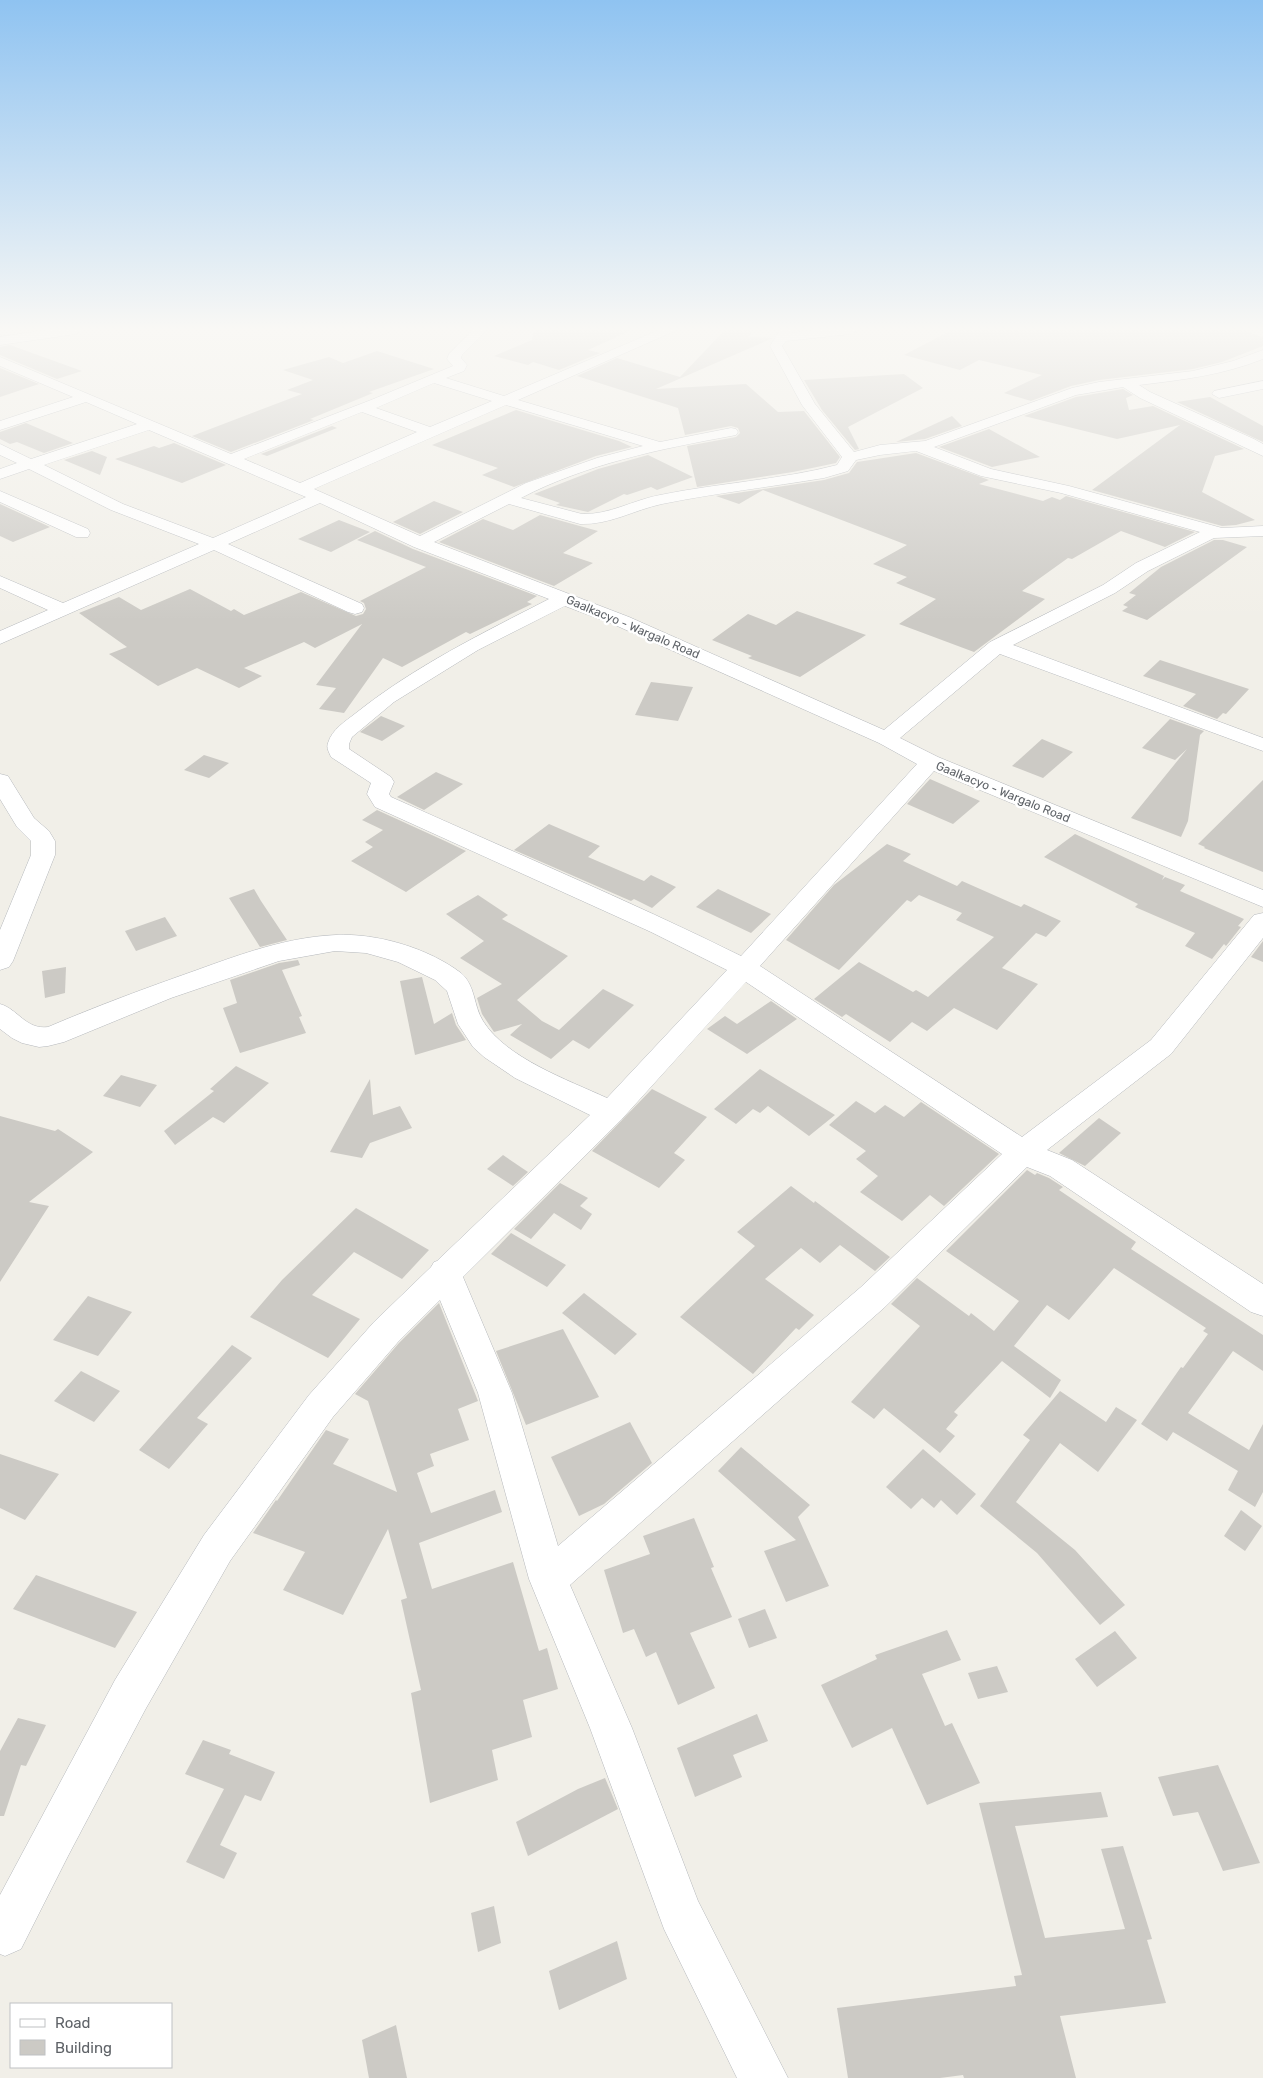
<svg xmlns="http://www.w3.org/2000/svg" width="1263" height="2078" font-family="Rubik,sans-serif">
	<style>
		.building { fill: #cccac5 }
		.lines { fill: none; stroke-linecap: round; stroke-linejoin: round }
		.street-casing { stroke: #b5b8bc; stroke-width: 1 }
		.street { fill: #fff; fill-rule: evenodd }
		.labels { text-anchor: middle; dominant-baseline: central; stroke-width: 5; stroke-linejoin: round; paint-order: stroke }
		.far-street-label { font-size: 12px; fill: #5f6368; stroke: #fff }
	</style>
	<rect width="100%" height="100%" fill="#f1efe8"/>
	<!-- building -->
	<g class="building">
		<polygon points="534,330 632,330 588,350 600,353 559,370 533,362 528,365 494,356 532,340"/>
		<polygon points="725,330 754,330 748,337 773,338 656,389 746,384 778,412 804,411 840,457 836,463 793,472 697,487 687,446 736,437 740,433 738,428 731,426 685,435 678,408 577,376 617,358 680,377"/>
		<polygon points="952,330 1242,330 1263,337 1263,346 1222,362 1193,369 1099,380 1071,386 1031,401 1004,393 1042,375 979,360 960,370 904,355"/>
		<polygon points="10,345 82,371 57,379 0,355 0,347"/>
		<polygon points="377,351 434,369 369,392 373,393 310,419 314,420 231,452 192,436 302,394 287,390 313,380 283,370 329,357 343,363"/>
		<polygon points="0,368 39,384 0,397"/>
		<polygon points="904,374 923,388 848,427 859,449 855,450 822,410 804,380"/>
		<polygon points="1123,389 1133,395 1126,398 1129,410 1153,406 1244,449 1215,456 1202,492 1255,520 1236,525 1222,526 1092,490 1180,425 1117,439 1024,416 1076,397"/>
		<polygon points="1210,397 1263,426 1263,442 1177,402"/>
		<polygon points="516,410 619,441 632,447 596,456 514,487 482,475 498,468 432,445"/>
		<polygon points="952,416 962,426 925,439 896,442"/>
		<polygon points="26,423 73,443 44,453 17,442 10,444 0,439 0,432"/>
		<polygon points="332,426 337,428 267,456 261,454"/>
		<polygon points="989,429 1040,457 992,467 939,447"/>
		<polygon points="174,443 226,465 182,483 115,459 154,446 159,448"/>
		<polygon points="92,451 107,457 100,475 64,460"/>
		<polygon points="916,453 989,480 979,484 1043,501 1052,497 1060,500 1066,496 1195,532 1165,547 1121,531 1072,559 1068,558 1022,591 1045,599 974,652 899,624 936,599 896,583 907,577 873,564 907,545 763,490 739,504 716,496 824,480 849,473 857,462"/>
		<polygon points="648,455 693,477 657,490 651,487 627,495 624,494 588,512 556,505 560,503 534,494 598,469"/>
		<polygon points="434,501 463,512 420,534 393,522"/>
		<polygon points="0,504 50,527 13,542 0,536"/>
		<polygon points="540,515 598,531 563,553 593,563 554,586 439,542 483,519 513,530"/>
		<polygon points="339,520 370,532 331,552 298,539"/>
		<polygon points="375,531 413,549 537,596 527,602 532,604 470,634 466,632 402,667 383,658 344,713 319,709 336,688 316,685 362,624 315,648 304,642 244,668 262,676 239,688 197,668 158,686 109,654 127,647 79,613 119,597 141,610 190,589 231,611 234,609 244,615 301,592 356,616 363,614 366,609 364,603 360,601 426,567 357,540"/>
		<polygon points="1214,540 1223,540 1247,547 1147,620 1122,611 1128,607 1123,605 1136,595 1129,593 1161,567"/>
		<polygon points="797,611 866,635 800,677 748,658 752,656 712,640 748,614 776,625"/>
		<polygon points="1160,660 1249,689 1226,714 1223,713 1217,719 1183,706 1196,694 1143,676"/>
		<polygon points="651,682 693,687 678,721 635,715"/>
		<polygon points="381,716 405,726 382,741 360,732"/>
		<polygon points="1170,719 1204,731 1200,735 1188,821 1181,837 1131,818 1187,749 1175,760 1142,748"/>
		<polygon points="1042,739 1073,752 1043,778 1012,766"/>
		<polygon points="204,755 229,763 209,778 184,770"/>
		<polygon points="436,772 463,784 424,810 397,797"/>
		<polygon points="930,779 980,801 953,824 907,804"/>
		<polygon points="1263,780 1263,872 1204,848 1205,847 1198,844"/>
		<polygon points="377,810 445,841 466,851 406,892 351,861 373,847 365,842 383,830 362,820"/>
		<polygon points="549,824 600,846 588,857 644,881 651,875 676,887 652,908 634,899 631,901 514,850"/>
		<polygon points="1075,834 1164,876 1162,880 1165,877 1185,885 1180,891 1244,919 1238,926 1241,927 1226,946 1224,944 1212,959 1185,946 1195,933 1135,907 1138,904 1044,857"/>
		<polygon points="887,844 911,854 903,861 957,886 962,881 1021,907 1024,904 1061,921 1046,937 1036,933 1002,968 1038,984 997,1030 954,1008 927,1031 912,1022 890,1042 846,1014 842,1017 814,999 859,962 913,992 916,990 928,997 994,937 956,920 962,913 919,895 911,902 907,900 839,970 786,940 834,885"/>
		<polygon points="254,889 261,901 287,940 260,947 229,898"/>
		<polygon points="718,889 771,914 751,933 696,907"/>
		<polygon points="478,895 508,915 502,919 568,956 517,1000 542,1021 559,1030 603,989 634,1005 589,1049 573,1040 551,1059 510,1035 522,1024 494,1032 482,1014 477,998 502,984 460,958 484,941 446,914"/>
		<polygon points="165,917 177,936 136,951 125,931"/>
		<polygon points="1263,941 1263,962 1251,957"/>
		<polygon points="298,960 300,965 282,970 302,1016 299,1017 306,1033 240,1053 223,1008 237,1003 230,980 279,963"/>
		<polygon points="66,967 65,993 45,998 42,971"/>
		<polygon points="422,977 434,1024 452,1013 456,1025 466,1040 415,1055 400,981"/>
		<polygon points="771,1001 797,1019 747,1054 707,1029 725,1016 737,1024"/>
		<polygon points="236,1066 269,1083 224,1123 213,1117 175,1145 164,1131 214,1091 210,1089"/>
		<polygon points="760,1069 835,1115 809,1136 768,1106 760,1113 753,1109 736,1124 714,1109"/>
		<polygon points="121,1075 157,1085 140,1107 103,1096"/>
		<polygon points="370,1079 373,1115 400,1106 412,1128 370,1143 362,1158 330,1152"/>
		<polygon points="652,1089 707,1117 674,1153 685,1160 659,1188 592,1151"/>
		<polygon points="856,1101 875,1113 885,1105 904,1117 921,1102 999,1154 944,1206 930,1195 902,1221 860,1192 878,1176 856,1159 866,1151 829,1125"/>
		<polygon points="0,1116 55,1131 58,1129 93,1152 29,1202 49,1206 0,1282"/>
		<polygon points="1099,1118 1121,1133 1085,1166 1059,1153"/>
		<polygon points="503,1155 528,1172 513,1186 487,1169"/>
		<polygon points="1027,1170 1035,1175 1037,1173 1049,1178 1063,1187 1059,1190 1136,1242 1131,1249 1263,1335 1263,1371 1233,1351 1188,1413 1249,1450 1263,1424 1263,1492 1255,1507 1228,1490 1238,1471 1173,1432 1167,1441 1141,1424 1181,1367 1183,1368 1208,1334 1203,1331 1206,1328 1114,1268 1069,1320 1047,1305 1014,1346 1061,1380 1050,1398 1002,1361 954,1412 958,1415 946,1429 955,1436 940,1453 884,1408 874,1419 851,1402 920,1326 891,1304 917,1278 969,1316 971,1313 994,1331 1019,1301 946,1251"/>
		<polygon points="560,1183 588,1198 580,1206 592,1214 581,1230 554,1213 531,1239 514,1229"/>
		<polygon points="791,1186 814,1203 815,1201 890,1257 875,1271 840,1245 820,1263 801,1248 765,1279 814,1315 799,1330 796,1328 753,1374 680,1317 755,1246 737,1232"/>
		<polygon points="356,1208 429,1250 402,1279 354,1252 312,1295 360,1319 328,1358 250,1317 282,1280"/>
		<polygon points="511,1233 566,1265 547,1287 491,1254"/>
		<polygon points="584,1293 637,1334 615,1355 562,1313"/>
		<polygon points="88,1296 132,1312 98,1356 53,1340"/>
		<polygon points="439,1303 478,1401 458,1409 469,1440 430,1454 434,1466 417,1473 431,1513 495,1490 502,1512 419,1543 432,1589 513,1562 539,1651 547,1648 558,1689 523,1700 532,1737 492,1750 498,1780 430,1803 411,1693 421,1690 401,1600 407,1598 388,1529 343,1615 283,1590 305,1552 253,1533 276,1500 277,1501 326,1430 349,1439 333,1464 397,1492 368,1401 355,1394 399,1343"/>
		<polygon points="563,1329 599,1397 526,1425 496,1351"/>
		<polygon points="232,1345 252,1358 197,1418 208,1424 169,1469 139,1450"/>
		<polygon points="81,1371 120,1391 94,1422 54,1401"/>
		<polygon points="1060,1391 1106,1422 1116,1407 1137,1420 1098,1472 1060,1443 1016,1502 1075,1550 1125,1605 1100,1625 1037,1553 980,1506 1030,1440 1023,1435"/>
		<polygon points="630,1422 652,1463 604,1504 579,1516 551,1457"/>
		<polygon points="741,1447 810,1505 798,1517 829,1586 786,1602 764,1551 796,1540 718,1471"/>
		<polygon points="923,1449 976,1494 957,1515 941,1500 934,1508 922,1498 911,1509 886,1487"/>
		<polygon points="0,1454 59,1474 25,1520 0,1508"/>
		<polygon points="1241,1510 1262,1526 1245,1551 1224,1536"/>
		<polygon points="694,1518 714,1567 711,1568 732,1617 690,1633 715,1688 678,1705 656,1652 646,1657 634,1629 623,1633 604,1570 650,1554 643,1536"/>
		<polygon points="36,1575 137,1612 115,1648 13,1609"/>
		<polygon points="765,1609 777,1638 749,1648 738,1619"/>
		<polygon points="947,1630 961,1660 922,1674 945,1726 952,1723 980,1783 927,1805 892,1728 852,1748 821,1685 877,1659 875,1655"/>
		<polygon points="1115,1631 1137,1658 1097,1687 1075,1659"/>
		<polygon points="997,1666 1008,1692 978,1699 968,1673"/>
		<polygon points="757,1714 768,1741 733,1755 742,1777 695,1797 677,1748"/>
		<polygon points="18,1718 46,1725 26,1766 21,1765 4,1816 0,1816 0,1751"/>
		<polygon points="203,1740 231,1750 229,1754 275,1772 261,1801 245,1795 220,1845 237,1853 224,1879 186,1862 224,1789 185,1774"/>
		<polygon points="1218,1765 1260,1863 1223,1871 1198,1812 1173,1816 1158,1777"/>
		<polygon points="605,1778 618,1809 528,1856 516,1822 578,1789"/>
		<polygon points="1101,1792 1108,1817 1015,1826 1045,1938 1125,1929 1101,1849 1123,1846 1152,1939 1147,1940 1166,2003 1060,2016 1076,2078 964,2078 963,2075 940,2078 848,2078 837,2008 1016,1986 1014,1976 1022,1975 979,1803"/>
		<polygon points="494,1906 501,1943 478,1952 471,1913"/>
		<polygon points="617,1941 627,1979 559,2010 549,1971"/>
		<polygon points="396,2025 407,2078 369,2078 362,2040"/>
	</g>
	<g class="lines">
		<!-- street casing -->
		<g class="street-casing">
			<g id="street">
				<polygon points="47,330 82,330 76,334 0,345 0,337"/>
				<path d="M473 330H487L462 355 461 358 467 365 464 371 446 378 504 396 659 330H677L518 400 660 442 731 428 736 429 738 432 736 435 731 436C660 449 586 464 521 498L582 514C609 515 633 500 660 495 718 483 779 480 837 465L842 457 802 405 770 346 780 330H793L791 333 814 330H857L851 334 786 341 782 346 815 404 854 452 880 445 925 441 1072 388 1099 382 1193 371 1233 361 1263 350V359C1223 375 1182 380 1139 385L1150 392 1254 439 1263 444V456L1140 398 1123 387 1076 395 934 447 991 469 1069 486 1222 528 1263 526V536L1214 538 1148 571 1115 593 1013 645 1263 738V751L1000 654 900 738 938 757 1263 890V907L934 771 760 966 1022 1137 1151 1040 1254 915 1263 913V938L1171 1054 1047 1150 1072 1160 1263 1284V1316L1251 1312 1050 1176 1027 1167 885 1307 570 1585 632 1728 698 1901 788 2078H737L664 1929 590 1728 529 1579 478 1393 440 1300 398 1342 333 1417 230 1561 145 1710 68 1856 21 1949 5 1956 0 1954V1895L115 1680 204 1535 309 1395 374 1322 431 1267 434 1262 437 1261 590 1115 515 1078 484 1057 473 1047 458 1024 447 991 435 980 398 962 366 953 335 951 279 961 171 998 64 1042 48 1046 39 1047 22 1043 12 1038 0 1029V1004C18 1009 26 1030 48 1027 97 1006 146 988 197 970 241 954 288 937 336 935 377 933 428 948 461 973 476 986 473 1005 483 1021 506 1058 568 1080 607 1098L727 970 651 932 375 807 367 794 371 783 331 757C329 752 326 748 328 743 332 729 346 721 356 713 415 666 483 633 549 599L414 547 320 503 228 544 362 604 364 608 362 612 355 614 348 612 214 550 0 644V631L48 610 0 588V576L63 603 199 544 111 510 29 469 0 479V469L17 463 0 455V444L31 459 137 424 86 402 0 430V421L73 397 0 366V357L231 454 371 400 453 366 447 359 449 354ZM434 383 492 401 430 427 376 408ZM506 405 643 446 597 458 526 483 420 536 314 489ZM362 412 417 432 300 483 244 459ZM149 430 294 492 306 497 213 538 123 504 44 465ZM916 451 981 476 1061 493 1200 532 1136 563 1103 585 990 642 884 730 629 617 434 542 509 504 580 524C610 525 634 510 662 504 715 493 770 487 824 478L848 471 856 460 880 455ZM565 606 615 625 879 743 917 764 741 956C626 899 508 850 391 797L389 794 394 782 391 777 349 749V744L352 737 394 702 478 650ZM746 982 1002 1154 861 1287 558 1546 512 1393 463 1277 621 1120Z"/>
				<polygon points="1263,381 1263,389 1219,398 1212,394 1214,391"/>
				<polygon points="0,491 88,529 90,533 88,537 76,537 0,502"/>
				<polygon points="0,774 8,776 34,818 49,831 55,841 55,855 13,961 9,967 0,970 0,930 31,855 31,841 17,827 0,799"/>
			</g>
		</g>
		<!-- street -->
		<use href="#street" class="street"/>
	</g>
	<!-- sky -->
	<linearGradient id="sky" x2="0" y2="1"><stop stop-color="#8fc3f1"/><stop offset="0.53" stop-color="#f9f8f5"/><stop offset="1" stop-color="#f9f8f5" stop-opacity="0"/></linearGradient>
	<rect width="1263" height="621" fill="url(#sky)"/>
	<g class="labels">
		<!-- far-street labels -->
		<g class="far-street-label">
			<text transform="translate(633 627) rotate(23)">Gaalkacyo - Wargalo Road</text>
			<text transform="translate(1003 792) rotate(22)">Gaalkacyo - Wargalo Road</text>
		</g>
	</g>
	<!-- legend -->
	<rect x="10" y="2003" width="162" height="65" fill="#ffffff" stroke="#bfc1c3"/>
	<rect x="20" y="2019" width="25" height="8" fill="#ffffff" stroke="#bfc1c3"/>
	<text x="55" y="2028" font-size="15" fill="#5f6368">Road</text>
	<rect x="20" y="2040" width="25" height="15" fill="#cccac5" stroke="#bfc1c3"/>
	<text x="55" y="2053" font-size="15" fill="#5f6368">Building</text>
</svg>
